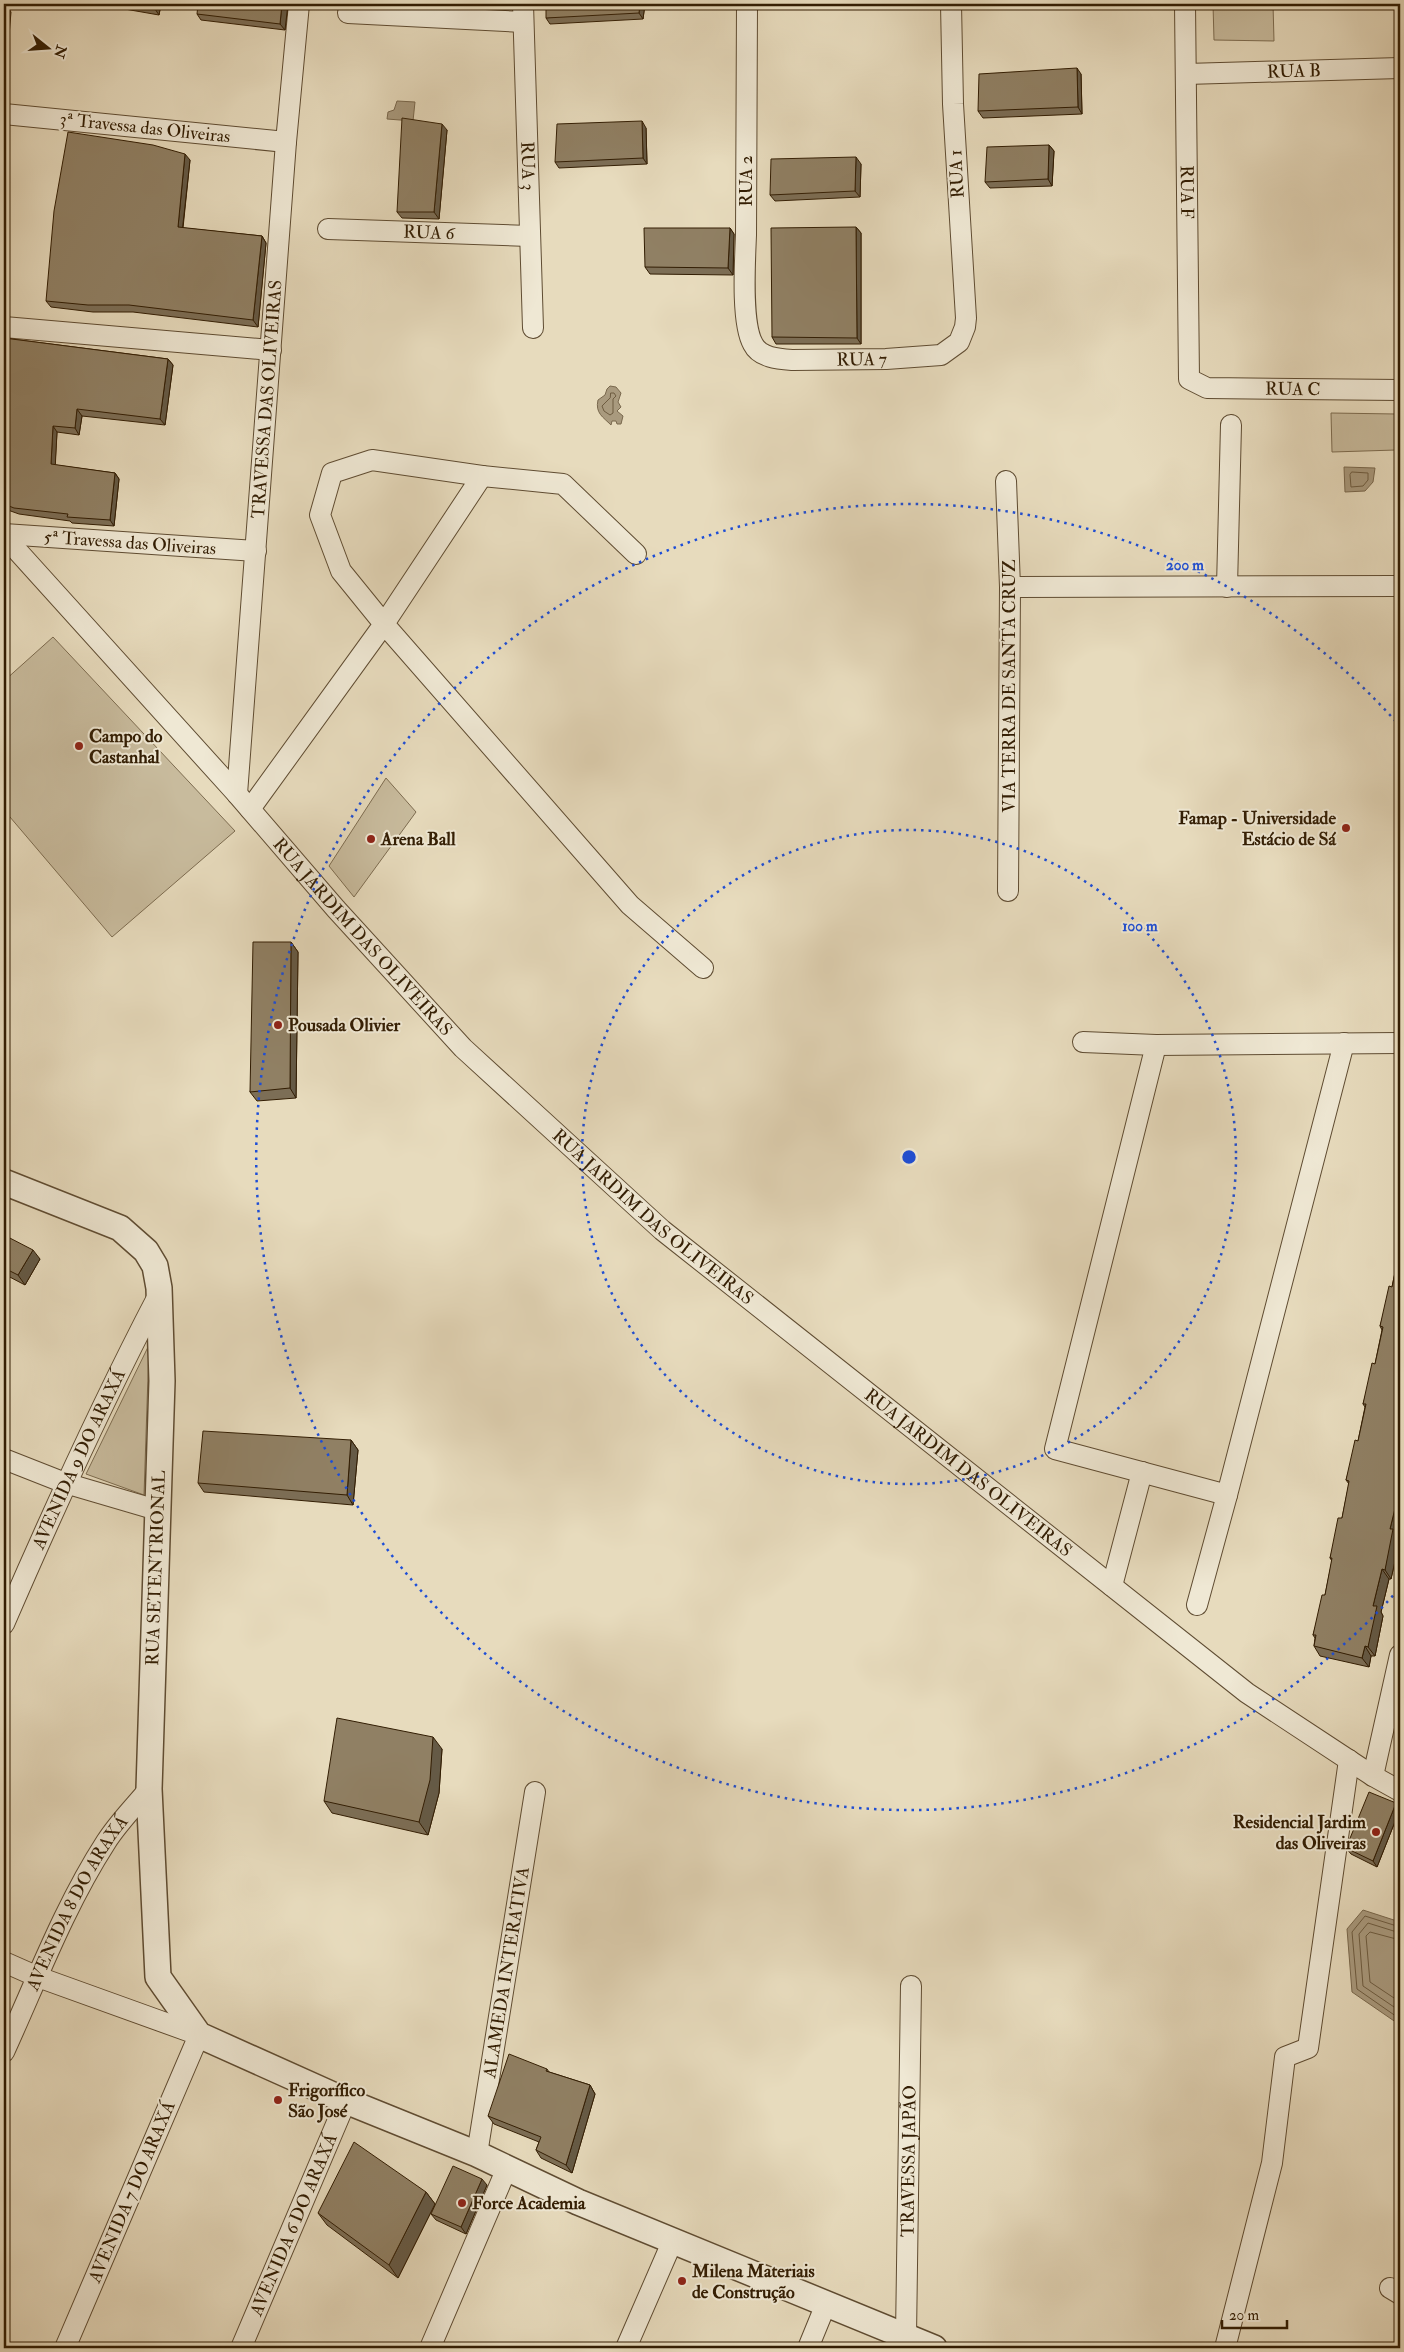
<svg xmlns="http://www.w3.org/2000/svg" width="1404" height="2352" font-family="'IM FELL Double Pica',serif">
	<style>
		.green { fill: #c8bb9d; stroke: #7d6c50 }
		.water { fill: #a99a7e; stroke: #79684d }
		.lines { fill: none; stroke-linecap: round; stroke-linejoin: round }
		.shore { stroke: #6e5c40; stroke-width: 1 }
		.minor-casing { stroke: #5f4c32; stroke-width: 22 }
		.tertiary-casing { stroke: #5f4c32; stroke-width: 28 }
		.minor { stroke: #efe8d4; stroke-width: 20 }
		.tertiary { stroke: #efe8d4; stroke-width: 25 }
		.wall { fill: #7c6e56; stroke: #321d03 }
		.shaded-wall { fill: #655a46; stroke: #321d03 }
		.building { fill: #908064; stroke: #321d03 }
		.ring { fill: none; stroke: #1d4ed8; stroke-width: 2.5; stroke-dasharray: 2.5 5 }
		.poi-dot { fill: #8f2418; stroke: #efe8d4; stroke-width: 2 }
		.labels { text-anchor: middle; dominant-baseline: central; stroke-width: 4; stroke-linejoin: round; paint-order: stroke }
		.street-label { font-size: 18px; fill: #321d03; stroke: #efe8d4 }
		.poi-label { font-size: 18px; font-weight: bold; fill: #321d03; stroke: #efe8d4; text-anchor: start }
		.centre { fill: #1d4ed8; stroke: #efe8d4; stroke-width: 2.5 }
		.ring-label { font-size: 15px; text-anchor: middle; font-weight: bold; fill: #1d4ed8; stroke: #efe8d4; stroke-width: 4; stroke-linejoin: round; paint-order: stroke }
	</style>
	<rect width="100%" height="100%" fill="#e7dbbd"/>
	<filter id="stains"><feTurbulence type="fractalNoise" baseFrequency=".004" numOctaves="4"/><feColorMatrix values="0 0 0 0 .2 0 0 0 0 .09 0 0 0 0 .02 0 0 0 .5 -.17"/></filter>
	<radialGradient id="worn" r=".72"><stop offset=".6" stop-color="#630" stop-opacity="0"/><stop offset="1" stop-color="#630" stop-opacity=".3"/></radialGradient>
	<!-- green -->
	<g class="green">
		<polygon points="1213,4 1273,4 1274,41 1214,40"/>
		<polygon points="1331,413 1396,414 1396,450 1332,452"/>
		<polygon points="53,637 235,831 112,937 4,810 4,681"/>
		<polygon points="386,778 416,812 354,897 329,866"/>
		<polygon points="149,1345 144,1495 86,1474"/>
	</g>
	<!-- water -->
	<g class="water">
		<polygon points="397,101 415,102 413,121 387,119 388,112 394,110"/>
		<path d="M610 386 616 387 621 393 618 402 621 407 617 411 623 416 621 424H617L616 421H612L611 425C603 417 595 413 598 400L605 395 607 389Z"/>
		<polygon points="1344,467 1375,468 1373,482 1365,491 1345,492"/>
		<polygon points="1363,1910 1400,1922 1400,2025 1352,1992 1347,1929"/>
	</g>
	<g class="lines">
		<!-- shore -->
		<g class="shore">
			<polygon points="611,393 614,393 616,396 613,399 613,413 610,415 604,411 602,406 610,398"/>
			<polygon points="1352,472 1368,473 1368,480 1363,486 1351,487 1350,475"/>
			<polyline points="1400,1927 1365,1916 1352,1932 1357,1989 1400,2019"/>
			<polyline points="1400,1933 1368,1923 1359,1934 1363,1986 1400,2011"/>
			<polyline points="1400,1940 1370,1932 1366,1936 1370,1982 1400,2002"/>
		</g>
		<!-- minor casing -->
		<g class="minor-casing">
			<g id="minor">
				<path id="s1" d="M523 4 533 328"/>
				<path id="s2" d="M747 4C746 81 746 158 746 235 745 261 741 323 753 344 760 358 779 359 793 360L886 359 941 355 959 342 965 327 966 318 953 104 951 4"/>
				<path id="s3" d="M1185 4 1189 379 1207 388 1400 390"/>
				<polyline points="348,13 523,22"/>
				<path id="s4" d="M1186 74 1400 68"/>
				<polyline points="4,114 286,142"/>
				<path id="s5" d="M328 229 529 236"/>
				<polyline points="4,327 271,350"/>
				<polyline points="482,476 563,484 636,554"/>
				<polyline points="1006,481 1010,587 1008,891"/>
				<polyline points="4,534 256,551"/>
				<path id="s6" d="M4 536 237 794 336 909 463 1048 662 1230 1247 1693 1373 1776 1400 1791"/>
				<polyline points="1010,587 1400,586"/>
				<polyline points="1227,587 1231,425"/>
				<path id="s7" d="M237 794 286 142 299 4"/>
				<polyline points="250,809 384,624 482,476 372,460 332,473 320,515 341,571 384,624 630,905 703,968"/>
				<polyline points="1083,1042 1156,1045 1400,1043"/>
				<polyline points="1156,1045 1055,1449 1227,1495 1344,1043"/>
				<polyline points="4,1459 65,1483 157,1510"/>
				<polyline points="1112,1586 1142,1472"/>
				<polyline points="1197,1605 1227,1495"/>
				<path id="s8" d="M4 1624C52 1513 102 1403 158 1296"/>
				<polyline points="1373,1776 1400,1655"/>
				<polyline points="4,1962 38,1977 199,2035 65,2348"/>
				<path id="s9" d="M4 2052C36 1982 64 1907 106 1842 118 1823 135 1806 149 1789"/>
				<path id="s10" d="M477 2154 535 1792"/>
				<polyline points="1390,2288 1400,2294"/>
				<path id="s11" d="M906 2336 911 1986"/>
				<path id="s12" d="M241 2348 346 2101"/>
				<polyline points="430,2348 507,2168"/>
				<polyline points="626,2348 673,2240"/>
				<polyline points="808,2348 826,2304"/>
				<polyline points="1225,2348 1272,2163 1285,2057 1308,2048 1349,1760"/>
			</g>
		</g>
		<!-- tertiary casing -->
		<g class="tertiary-casing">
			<polyline id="tertiary" points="4,1182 120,1228 146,1251 155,1266 159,1288 162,1381 149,1789 158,1977 199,2035 346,2101 477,2154 578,2202 934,2348"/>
		</g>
		<!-- minor -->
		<use href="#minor" class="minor"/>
		<!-- tertiary -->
		<use href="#tertiary" class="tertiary"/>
	</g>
	<!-- wall -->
	<g class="wall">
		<polygon points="81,4 161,4 159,15 119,8"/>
		<polygon points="288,4 285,30 201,20 197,14"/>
		<polygon points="496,4 511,4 511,5"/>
		<polygon points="645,4 643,19 550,24 546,18"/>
		<polygon points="1081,74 1082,114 983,118 978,111"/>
		<polygon points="646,128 647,164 559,168 555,162"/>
		<polygon points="447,130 439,219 402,218 397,212"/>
		<polygon points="1049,145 1054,151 1052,186 990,188 985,182"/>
		<polygon points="190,160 183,228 262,236 266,243 258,327 133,312 93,312 51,307 46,301"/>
		<polygon points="861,164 860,197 775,201 770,195"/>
		<polygon points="856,227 861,233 861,344 776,344 772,337"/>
		<polygon points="730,228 734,234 733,275 650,274 645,267"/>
		<polygon points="4,338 168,359 173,365 165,425 82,416 79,435 57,432 55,465 115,473 119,479 114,526 72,523 70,521 19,514 5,509 4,508"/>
		<polygon points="291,942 298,952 296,1098 257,1101 250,1092"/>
		<polygon points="1400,1233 1400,1524 1397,1535 1400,1539 1391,1579 1389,1579 1381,1612 1383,1616 1375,1656 1371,1656 1369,1667 1320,1656 1314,1646 1315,1638 1313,1635 1325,1595 1332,1561 1330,1558 1342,1518 1349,1484 1346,1480 1358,1441 1365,1407 1363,1404 1375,1364 1382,1330 1380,1326 1392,1287 1399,1252 1397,1249"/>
		<polygon points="4,1235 40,1259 25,1285 4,1274"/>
		<polygon points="351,1440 358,1450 353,1505 204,1492 198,1483"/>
		<polygon points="442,1749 439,1793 428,1835 332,1813 324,1801"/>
		<polygon points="1400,1809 1377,1867 1351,1854 1346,1848"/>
		<polygon points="547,2069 549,2072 590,2085 595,2094 572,2173 541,2158 536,2150 539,2142 494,2124 488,2116"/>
		<polygon points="487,2185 466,2234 436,2220 431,2214"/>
		<polygon points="426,2192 435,2204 398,2278 327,2225 318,2213"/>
	</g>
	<!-- shaded-wall -->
	<g class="shaded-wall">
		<polygon points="156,4 161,4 159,15 155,9"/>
		<polygon points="282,4 288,4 285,30 280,24"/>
		<polygon points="640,4 645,4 643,19 639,13"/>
		<polygon points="6,5 11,12 4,95 4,35"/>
		<polygon points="1077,68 1081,74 1082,114 1078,107"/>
		<polygon points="642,121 646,128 647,164 643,158"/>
		<polygon points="442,124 447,130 439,219 434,212"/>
		<polygon points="1049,145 1054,151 1052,186 1048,179"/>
		<polygon points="185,154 190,160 182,233 178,227"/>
		<polygon points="856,157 861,164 860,197 855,191"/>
		<polygon points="856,227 861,233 861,344 857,338"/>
		<polygon points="730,228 734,234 733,275 728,268"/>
		<polygon points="262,236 266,243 258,327 253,320"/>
		<polygon points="168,359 173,365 165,425 160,419"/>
		<polygon points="77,409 82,416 79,435 75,428"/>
		<polygon points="53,426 57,432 55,471 51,464"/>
		<polygon points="115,473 119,479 114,526 110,520"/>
		<polygon points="291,942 298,952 296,1098 290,1088"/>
		<polygon points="33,1250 40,1259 25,1285 18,1275"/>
		<polygon points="351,1440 358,1450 353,1505 347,1495"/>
		<polygon points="1399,1492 1400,1494 1400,1524 1397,1535 1400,1539 1391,1579 1385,1570 1390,1529"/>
		<polygon points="1382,1569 1389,1579 1381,1612 1383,1616 1375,1656 1368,1647 1373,1606"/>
		<polygon points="1365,1646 1371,1656 1369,1667 1362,1658"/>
		<polygon points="433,1737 442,1749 439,1793 428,1835 419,1822"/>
		<polygon points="1396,1803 1400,1809 1377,1867 1373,1861"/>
		<polygon points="590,2085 595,2094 572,2173 566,2165"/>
		<polygon points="482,2179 487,2185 466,2234 461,2227"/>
		<polygon points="426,2192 435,2204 398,2278 389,2265"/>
	</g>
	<!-- building -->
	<g class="building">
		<polygon points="128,4 156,4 155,9"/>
		<polygon points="198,4 282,4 280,24 197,14"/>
		<polygon points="546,4 640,4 639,13 546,18"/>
		<polygon points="4,5 6,5 4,35"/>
		<polygon points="1077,68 1078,107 978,111 979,74"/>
		<polygon points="402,118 442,124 434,212 397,212"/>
		<polygon points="642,121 643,158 555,162 557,124"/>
		<polygon points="68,132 153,145 185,154 178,227 262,236 253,320 129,305 88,305 46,301 54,211"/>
		<polygon points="1049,145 1048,179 985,182 987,147"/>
		<polygon points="856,157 855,191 770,195 771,159"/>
		<polygon points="856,227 857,338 772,337 771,228"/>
		<polygon points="644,228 730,228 728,268 645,267"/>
		<polygon points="4,338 168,359 160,419 77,409 75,428 53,426 51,464 115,473 110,520 67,517 68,514 14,508 4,504"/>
		<polygon points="253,942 291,942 290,1088 250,1092"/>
		<polygon points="1400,1233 1400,1492 1399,1492 1390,1529 1393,1529 1385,1570 1382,1569 1373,1606 1377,1606 1368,1647 1365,1646 1362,1658 1314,1646 1316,1635 1313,1635 1322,1595 1325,1595 1332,1558 1330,1558 1338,1518 1342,1518 1349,1481 1346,1480 1355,1440 1358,1441 1366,1404 1363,1404 1372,1363 1375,1364 1383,1327 1380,1326 1389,1286 1392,1287 1400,1250 1397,1249"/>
		<polygon points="4,1235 33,1250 18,1275 4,1268"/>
		<polygon points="203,1431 351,1440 347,1495 198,1483"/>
		<polygon points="337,1718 433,1737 430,1780 419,1822 324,1801"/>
		<polygon points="1369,1792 1396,1803 1373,1861 1346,1848"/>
		<polygon points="509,2054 547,2069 546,2071 590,2085 566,2165 536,2150 541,2137 488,2116"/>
		<polygon points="354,2142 426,2192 389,2265 318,2213"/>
		<polygon points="453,2166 482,2179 461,2227 431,2214"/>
	</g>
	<!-- distance rings -->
	<g class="ring">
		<circle cx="909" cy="1157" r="327"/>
		<path d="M1398 1590A653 653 0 1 1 1398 724"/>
	</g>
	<!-- markers -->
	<g class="poi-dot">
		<circle cx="79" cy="746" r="5"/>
		<circle cx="1346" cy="828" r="5"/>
		<circle cx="371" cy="839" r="5"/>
		<circle cx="278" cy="1025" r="5"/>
		<circle cx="1376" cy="1832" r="5"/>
		<circle cx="278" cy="2100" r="5"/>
		<circle cx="462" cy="2203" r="5"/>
		<circle cx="682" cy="2281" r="5"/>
	</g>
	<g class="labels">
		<!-- street labels -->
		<g class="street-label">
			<text stroke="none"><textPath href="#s4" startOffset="108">RUA B</textPath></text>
			<text transform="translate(145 128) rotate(6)">3ª Travessa das Oliveiras</text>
			<text stroke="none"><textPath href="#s1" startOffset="162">RUA 3</textPath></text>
			<text transform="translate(957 174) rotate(-93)">RUA 1</text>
			<text transform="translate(746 181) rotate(-90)">RUA 2</text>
			<text stroke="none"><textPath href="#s3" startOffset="188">RUA F</textPath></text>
			<text stroke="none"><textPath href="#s5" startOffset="101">RUA 6</textPath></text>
			<text stroke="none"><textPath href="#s2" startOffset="455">RUA 7</textPath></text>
			<text stroke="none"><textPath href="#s3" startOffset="481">RUA C</textPath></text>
			<text stroke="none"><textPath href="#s7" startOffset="396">TRAVESSA DAS OLIVEIRAS</textPath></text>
			<text transform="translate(130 543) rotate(4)">5ª Travessa das Oliveiras</text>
			<text transform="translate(1009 686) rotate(-90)">VIA TERRA DE SANTA CRUZ</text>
			<text stroke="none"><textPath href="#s6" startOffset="538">RUA JARDIM DAS OLIVEIRAS</textPath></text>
			<text stroke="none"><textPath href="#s6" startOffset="942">RUA JARDIM DAS OLIVEIRAS</textPath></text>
			<text stroke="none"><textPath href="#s8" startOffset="181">AVENIDA 9 DO ARAXÁ</textPath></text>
			<text stroke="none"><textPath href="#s6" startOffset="1348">RUA JARDIM DAS OLIVEIRAS</textPath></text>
			<text transform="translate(156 1568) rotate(-88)">RUA SETENTRIONAL</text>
			<text stroke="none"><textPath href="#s9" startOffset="166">AVENIDA 8 DO ARAXÁ</textPath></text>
			<text stroke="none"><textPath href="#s10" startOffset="184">ALAMEDA INTERATIVA</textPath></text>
			<text stroke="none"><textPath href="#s11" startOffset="175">TRAVESSA JAPÃO</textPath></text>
			<text transform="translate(132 2192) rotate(-67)">AVENIDA 7 DO ARAXÁ</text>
			<text stroke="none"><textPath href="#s12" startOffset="134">AVENIDA 6 DO ARAXÁ</textPath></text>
		</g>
		<!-- poi labels -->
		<g class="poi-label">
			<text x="89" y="736">Campo do<tspan x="89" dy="21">Castanhal</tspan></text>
			<text x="1336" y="818" text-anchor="end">Famap - Universidade<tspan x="1336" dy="21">Estácio de Sá</tspan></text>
			<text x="381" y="839">Arena Ball</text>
			<text x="288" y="1025">Pousada Olivier</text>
			<text x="1366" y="1822" text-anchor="end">Residencial Jardim<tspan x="1366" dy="21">das Oliveiras</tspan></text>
			<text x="288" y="2090">Frigorífico<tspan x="288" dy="21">São José</tspan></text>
			<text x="472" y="2203">Force Academia</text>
			<text x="692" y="2271">Milena Materiais<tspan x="692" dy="21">de Construção</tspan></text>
		</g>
	</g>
	<circle cx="909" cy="1157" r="8" class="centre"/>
	<g class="ring-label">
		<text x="1185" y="570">200 m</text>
		<text x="1140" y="931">100 m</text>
	</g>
	<!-- margin -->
	<rect width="1404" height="2352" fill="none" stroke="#e7dbbd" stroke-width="20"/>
	<rect x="5" y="5" width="1394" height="2342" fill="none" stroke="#321d03" stroke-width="2.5"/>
	<rect x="10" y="10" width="1384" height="2332" fill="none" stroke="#321d03"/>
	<!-- north arrow -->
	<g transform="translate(48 48) rotate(107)" stroke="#efe8d4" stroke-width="4" paint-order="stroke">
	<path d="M0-4L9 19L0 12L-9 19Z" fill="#321d03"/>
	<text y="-8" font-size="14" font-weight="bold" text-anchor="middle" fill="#321d03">N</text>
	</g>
	<!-- scale -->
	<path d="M1222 2320v8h65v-8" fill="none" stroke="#321d03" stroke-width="2.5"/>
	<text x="1229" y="2320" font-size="15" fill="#321d03" stroke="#efe8d4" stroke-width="4" paint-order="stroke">20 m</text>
	<rect width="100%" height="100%" filter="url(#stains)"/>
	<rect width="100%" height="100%" fill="url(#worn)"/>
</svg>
